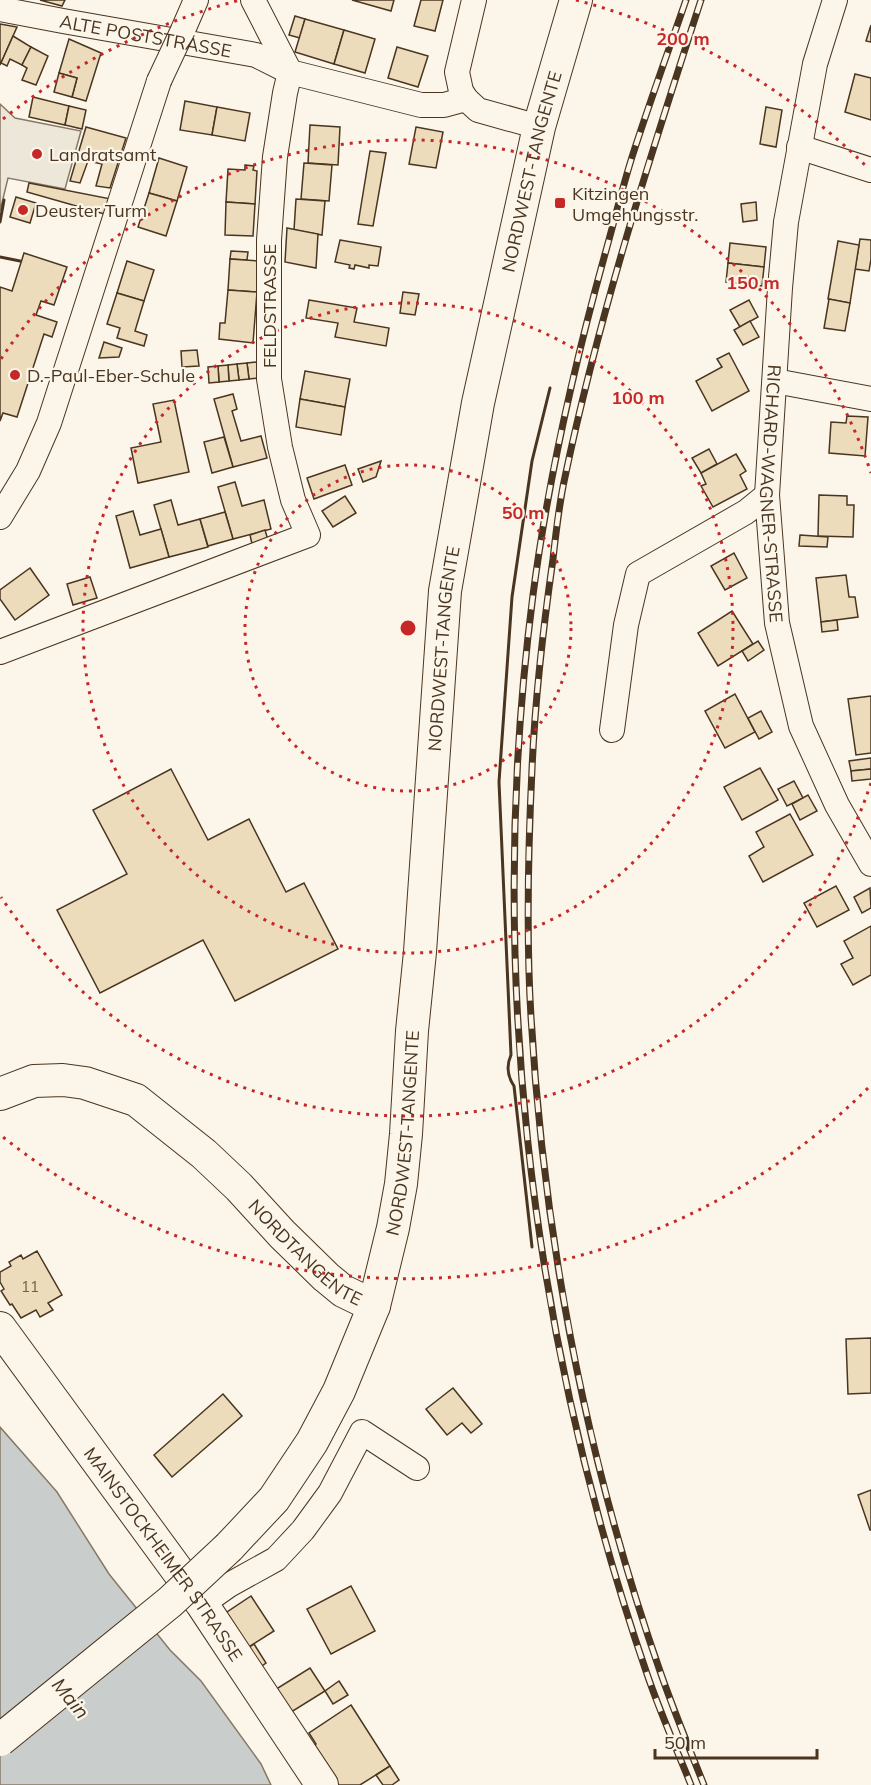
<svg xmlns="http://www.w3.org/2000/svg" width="871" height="1785" font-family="Mulish,sans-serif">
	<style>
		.parking { fill: #ede7d9; stroke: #887966; stroke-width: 1.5 }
		.water { fill: #c9cecd; stroke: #887966; stroke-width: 1.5 }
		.building { fill: #ecdcbc; stroke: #4a3520; stroke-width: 1.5 }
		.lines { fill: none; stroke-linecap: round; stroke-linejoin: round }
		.minor-casing { stroke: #4a3520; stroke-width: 26 }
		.major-casing { stroke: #4a3520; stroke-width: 34 }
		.minor { stroke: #fbf6e9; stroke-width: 24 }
		.major { stroke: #fbf6e9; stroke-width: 32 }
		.rail-casing { stroke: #4a3520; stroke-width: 7 }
		.rail { stroke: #fbf6e9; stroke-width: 4.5; stroke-dasharray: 14; stroke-linecap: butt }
		.minor-bridge-casing { stroke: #4a3520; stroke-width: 26; stroke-linecap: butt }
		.major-bridge-casing { stroke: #4a3520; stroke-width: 34; stroke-linecap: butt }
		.minor-bridge { stroke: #fbf6e9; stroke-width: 24 }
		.major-bridge { stroke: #fbf6e9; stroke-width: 32 }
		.wall { stroke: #4a3520; stroke-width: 3 }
		.ring { fill: none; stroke: #c62828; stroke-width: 3; stroke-dasharray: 3 6 }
		.poi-dot { fill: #c62828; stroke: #fbf6e9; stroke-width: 2 }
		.labels { text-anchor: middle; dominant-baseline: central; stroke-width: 4.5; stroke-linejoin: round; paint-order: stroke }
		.number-label { font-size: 15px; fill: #725f47 }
		.street-label { font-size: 18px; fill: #4a3520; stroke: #fbf6e9 }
		.poi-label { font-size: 18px; fill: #4a3520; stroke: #fbf6e9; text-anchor: start }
		.water-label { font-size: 20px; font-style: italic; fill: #4a3520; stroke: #fbf6e9 }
		.centre { fill: #c62828; stroke: #fbf6e9; stroke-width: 3 }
		.ring-label { font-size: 18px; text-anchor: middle; font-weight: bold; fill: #c62828; stroke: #fbf6e9; stroke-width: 4.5; stroke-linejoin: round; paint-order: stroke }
	</style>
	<rect width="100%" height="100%" fill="#fbf6e9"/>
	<!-- parking -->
	<polygon class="parking" points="0,104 15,118 81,131 65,189 8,178 0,211"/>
	<!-- water -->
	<polygon class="water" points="0,1427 57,1492 109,1574 170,1650 201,1681 261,1764 271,1785 0,1785"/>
	<!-- building -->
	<g class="building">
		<polygon points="40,0 65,0 62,6"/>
		<polygon points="352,0 394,0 391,11"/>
		<polygon points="421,0 443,0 435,31 414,26"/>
		<polygon points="295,16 305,19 300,38 289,35"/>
		<polygon points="305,19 344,30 334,64 295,52"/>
		<polygon points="0,24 17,27 0,65"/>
		<polygon points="871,25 871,42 866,41"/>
		<polygon points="344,30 375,39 365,73 334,64"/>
		<polygon points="13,36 31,47 22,65 10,59 7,66 1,63"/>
		<polygon points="69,39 101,53 86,101 72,97 77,78 59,73"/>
		<polygon points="31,47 48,56 36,85 22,80 27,68 22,65"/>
		<polygon points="397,47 428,56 418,87 388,78"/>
		<polygon points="59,73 77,78 72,97 54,92"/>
		<polygon points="855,74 871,78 871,120 845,112"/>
		<polygon points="33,97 69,106 65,125 29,117"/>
		<polygon points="185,101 217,107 212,135 180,130"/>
		<polygon points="69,106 86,110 82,129 65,125"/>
		<polygon points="217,107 250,113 245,141 212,135"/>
		<polygon points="766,107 782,110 776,147 760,144"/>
		<polygon points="310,125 340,127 338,165 308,163"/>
		<polygon points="86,127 126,138 110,188 96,186 102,164 88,161 80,183 70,181"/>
		<polygon points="416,127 443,132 436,168 409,164"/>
		<polygon points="370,151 386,153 373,226 358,224"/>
		<polygon points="159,158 187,167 177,201 149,193"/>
		<polygon points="304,163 332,165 329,201 301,199"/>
		<polygon points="245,165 254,166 253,170 257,171 255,204 226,202 228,169 245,170"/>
		<polygon points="29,183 111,199 108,215 27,192"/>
		<polygon points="149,193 177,201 166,236 138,227"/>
		<polygon points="16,197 36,203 30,223 10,217"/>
		<polygon points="296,199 325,201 322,235 294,230"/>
		<polygon points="226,202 255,204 253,236 225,235"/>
		<polygon points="756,202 757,220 743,222 741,204"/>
		<polygon points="287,228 318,234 316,268 285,262"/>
		<polygon points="860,239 871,240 871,259 869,271 855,269"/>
		<polygon points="340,240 381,247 378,266 369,265 369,268 355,265 354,269 349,268 350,265 335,262"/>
		<polygon points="838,241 859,245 850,303 828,299"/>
		<polygon points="730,243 766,247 764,267 728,263"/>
		<polygon points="231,251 248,252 247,260 230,259"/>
		<polygon points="24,253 67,267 54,305 41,301 36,315 57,322 52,337 44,334 17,417 3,413 0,421 0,287 12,291"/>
		<polygon points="230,259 259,261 257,292 228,290"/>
		<polygon points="127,261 154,270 144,301 117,293"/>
		<polygon points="728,263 764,267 762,286 726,282"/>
		<polygon points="228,290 257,292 253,343 219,339 220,323 225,323"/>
		<polygon points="403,292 419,294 415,315 400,313"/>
		<polygon points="117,293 144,301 135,331 147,335 144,346 117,338 120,328 107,324"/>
		<polygon points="829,299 850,303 845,331 824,328"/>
		<polygon points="309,300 357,308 354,322 389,328 386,346 335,337 338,323 306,318"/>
		<polygon points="749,300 758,317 740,327 730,310"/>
		<polygon points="750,321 759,337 743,345 734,330"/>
		<polygon points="104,342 122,348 119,357 99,358"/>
		<polygon points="197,350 199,366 182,367 181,351"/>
		<polygon points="729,353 749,391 712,411 696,381 722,367 717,359"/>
		<polygon points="257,362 258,378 249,379 247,363"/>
		<polygon points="247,363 249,379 239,380 237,364"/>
		<polygon points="237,364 239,380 229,381 228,365"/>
		<polygon points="228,365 229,381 219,382 218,366"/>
		<polygon points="218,366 219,382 209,383 208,367"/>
		<polygon points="305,371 350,379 345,407 300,399"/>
		<polygon points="233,394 237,409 232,411 241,441 261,436 267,458 233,467 214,399"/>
		<polygon points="300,399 345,407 341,435 296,427"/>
		<polygon points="174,400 189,472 138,483 131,448 161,442 153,404"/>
		<polygon points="847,416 868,417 865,456 829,453 831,422 846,423"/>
		<polygon points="224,437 233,467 212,473 204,442"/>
		<polygon points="709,449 717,464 701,473 692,458"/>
		<polygon points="736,454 746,471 740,475 747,489 713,507 701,486 706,484 701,473"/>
		<polygon points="381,461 376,477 363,482 358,469"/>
		<polygon points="345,465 352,485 314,499 307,478"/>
		<polygon points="235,482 242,506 264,500 271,529 233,539 218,487"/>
		<polygon points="819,495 847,496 847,505 854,505 853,537 818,536"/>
		<polygon points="345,496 356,513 333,527 322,511"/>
		<polygon points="171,500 178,525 200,519 208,547 169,557 154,505"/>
		<polygon points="133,511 140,535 161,529 169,557 130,568 116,516"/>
		<polygon points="225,512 233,539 208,546 200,519"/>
		<polygon points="265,530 268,540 252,544 250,535"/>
		<polygon points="800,535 828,537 827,547 799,546"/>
		<polygon points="734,553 747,578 725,590 711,566"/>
		<polygon points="30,568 49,595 15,620 0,599 0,590"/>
		<polygon points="846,575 849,597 855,597 858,617 821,622 816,578"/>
		<polygon points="90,577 97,598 73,605 67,584"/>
		<polygon points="732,611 753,644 718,666 698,633"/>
		<polygon points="837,620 838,630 822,632 821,622"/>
		<polygon points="758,641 764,650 748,661 742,651"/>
		<polygon points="735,694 755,732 725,748 705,711"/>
		<polygon points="871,696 871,753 856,755 848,699"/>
		<polygon points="761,711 772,732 759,739 748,718"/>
		<polygon points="871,758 871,769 851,771 849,761"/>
		<polygon points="760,768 778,800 742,820 724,787"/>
		<polygon points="171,769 208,840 249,819 286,892 304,883 338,949 235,1001 203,940 100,993 57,910 127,874 93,810"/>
		<polygon points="871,769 871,779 852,781 851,771"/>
		<polygon points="794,781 803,798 787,806 778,789"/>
		<polygon points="808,795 817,811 800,820 792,804"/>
		<polygon points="790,814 813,855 763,882 749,856 764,847 756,832"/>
		<polygon points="836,886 849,910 817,927 804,903"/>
		<polygon points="870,888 871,908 862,913 854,897"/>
		<polygon points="871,926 871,975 853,985 841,964 853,958 844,941"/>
		<polygon points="37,1251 62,1295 48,1303 53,1310 40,1317 36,1310 21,1318 12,1304 10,1305 1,1291 4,1289 0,1282 0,1272 11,1266 9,1262 21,1255 23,1259"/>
		<polygon points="871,1338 871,1393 848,1394 846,1339"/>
		<polygon points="453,1388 482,1424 471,1433 462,1423 447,1435 426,1409"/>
		<polygon points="223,1394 242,1416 172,1477 154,1455"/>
		<polygon points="871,1490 871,1530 870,1530 858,1495"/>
		<polygon points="351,1586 375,1631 331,1654 307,1609"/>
		<polygon points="251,1596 274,1631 241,1652 218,1618"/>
		<polygon points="254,1644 266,1663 253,1672 241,1652"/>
		<polygon points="310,1668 325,1691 280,1719 265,1696"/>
		<polygon points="339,1681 348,1695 333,1704 325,1691"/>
		<polygon points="351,1705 390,1766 360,1785 324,1785 303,1752 316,1744 309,1733"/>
		<polygon points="390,1766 399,1780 392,1785 383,1785 376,1775"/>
	</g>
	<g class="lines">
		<!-- minor casing -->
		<g class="minor-casing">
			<g id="minor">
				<polyline points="474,0 457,72 461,91 466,99 478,110 539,127"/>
				<path id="s1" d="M835 0 815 64 786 222 780 288 767 495 777 623 801 726 837 805 871 864"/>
				<path id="s2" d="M0 9 63 21 256 55 290 72 421 105H444L466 99"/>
				<polyline points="183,30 196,0"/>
				<polyline points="799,147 871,170"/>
				<polyline points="775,381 871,399"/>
				<polyline points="0,517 28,471 49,423 159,81"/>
				<polyline points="0,652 308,535 293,500 280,447 269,379 269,240 275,157 285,93 290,72 253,0"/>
				<polyline points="612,730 626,625 638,574 746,512 767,495"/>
				<polyline points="202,1604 229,1585 276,1559 303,1530 330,1493 362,1432 417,1468"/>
			</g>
		</g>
		<!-- major casing -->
		<g class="major-casing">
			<g id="major">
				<path id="s3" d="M0 1094 34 1081 63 1080 85 1083 136 1100 204 1154 239 1187 282 1234 326 1277 343 1291 374 1306"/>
				<path id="s4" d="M0 1328 202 1604 322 1785"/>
				<path id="s5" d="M229 1547 274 1499 312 1442 339 1391 374 1306 393 1228 401 1184 406 1134 412 1031 420 952 445 591 478 403 498 313 539 127 576 0"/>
			</g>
		</g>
		<!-- minor -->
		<use href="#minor" class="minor"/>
		<!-- major -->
		<use href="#major" class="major"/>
		<!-- rail casing -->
		<g class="rail-casing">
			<g id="rail">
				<path d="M686 0C668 52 649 104 632 157 622 189 614 222 605 254 574 366 548 480 533 595 486 958 528 1329 647 1674 660 1712 676 1748 691 1785"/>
				<path d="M701 0C650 157 599 315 565 477 559 504 556 532 553 559 543 629 535 699 532 769 528 852 526 935 531 1017 544 1240 587 1463 661 1674 674 1711 689 1748 704 1785"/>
			</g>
		</g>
		<!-- rail -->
		<use href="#rail" class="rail"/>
		<!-- minor-bridge casing -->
		<g class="minor-bridge-casing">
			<polyline id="minor-bridge" points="159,81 183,30"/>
		</g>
		<!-- major-bridge casing -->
		<g class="major-bridge-casing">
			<polyline id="major-bridge" points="0,1740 170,1602 229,1547"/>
		</g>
		<!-- minor-bridge -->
		<use href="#minor-bridge" class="minor-bridge"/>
		<!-- major-bridge -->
		<use href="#major-bridge" class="major-bridge"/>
		<!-- wall -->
		<g class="wall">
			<polyline points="0,222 4,200"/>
			<polyline points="0,257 20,261"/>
			<path d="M532 1247 514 1086C508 1077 506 1066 511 1055L499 782 512 597 532 461 550 388"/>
		</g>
	</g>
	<!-- distance rings -->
	<g class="ring">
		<circle cx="408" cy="628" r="163"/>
		<circle cx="408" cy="628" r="325"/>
		<path d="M871 783A488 488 0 0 1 1 897M1 359A488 488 0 0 1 871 473"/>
		<path d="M868 1088A650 650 0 0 1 3 1137M3 119A650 650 0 0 1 240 0M576 0A650 650 0 0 1 868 168"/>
	</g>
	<!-- markers -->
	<g class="poi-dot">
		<circle cx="37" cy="154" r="6"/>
		<rect x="554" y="197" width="12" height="12" rx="3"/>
		<circle cx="23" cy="210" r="6"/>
		<circle cx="15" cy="375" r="6"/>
	</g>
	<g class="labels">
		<!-- number labels -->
		<g class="number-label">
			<text x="30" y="1286">11</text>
		</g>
		<!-- street labels -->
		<g class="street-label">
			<text stroke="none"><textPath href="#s2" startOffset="148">ALTE POSTSTRASSE</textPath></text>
			<text stroke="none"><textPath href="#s5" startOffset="1432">NORDWEST-TANGENTE</textPath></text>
			<text transform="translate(269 306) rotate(-90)">FELDSTRASSE</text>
			<text stroke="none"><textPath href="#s1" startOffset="500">RICHARD-WAGNER-STRASSE</textPath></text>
			<text stroke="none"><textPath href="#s5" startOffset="946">NORDWEST-TANGENTE</textPath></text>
			<text stroke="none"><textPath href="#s5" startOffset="460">NORDWEST-TANGENTE</textPath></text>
			<text stroke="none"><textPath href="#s3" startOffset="370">NORDTANGENTE</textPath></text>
			<text stroke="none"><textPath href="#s4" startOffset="279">MAINSTOCKHEIMER STRASSE</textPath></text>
		</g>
		<!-- poi labels -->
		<g class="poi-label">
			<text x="49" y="154">Landratsamt</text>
			<text x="572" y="193">Kitzingen<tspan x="572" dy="21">Umgehungsstr.</tspan></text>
			<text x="35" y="210">Deuster Turm</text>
			<text x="27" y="375">D.-Paul-Eber-Schule</text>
		</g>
		<!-- water labels -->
		<g class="water-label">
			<text transform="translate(71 1698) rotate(51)">Main</text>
		</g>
	</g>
	<circle cx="408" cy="628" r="9" class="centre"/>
	<g class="ring-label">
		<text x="683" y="45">200 m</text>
		<text x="753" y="289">150 m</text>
		<text x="638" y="404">100 m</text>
		<text x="523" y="519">50 m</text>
	</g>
	<!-- scale -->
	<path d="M655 1749v9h162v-9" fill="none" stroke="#4a3520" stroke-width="3"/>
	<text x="664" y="1749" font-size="18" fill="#4a3520" stroke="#fbf6e9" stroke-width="4.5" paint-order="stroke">50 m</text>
</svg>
